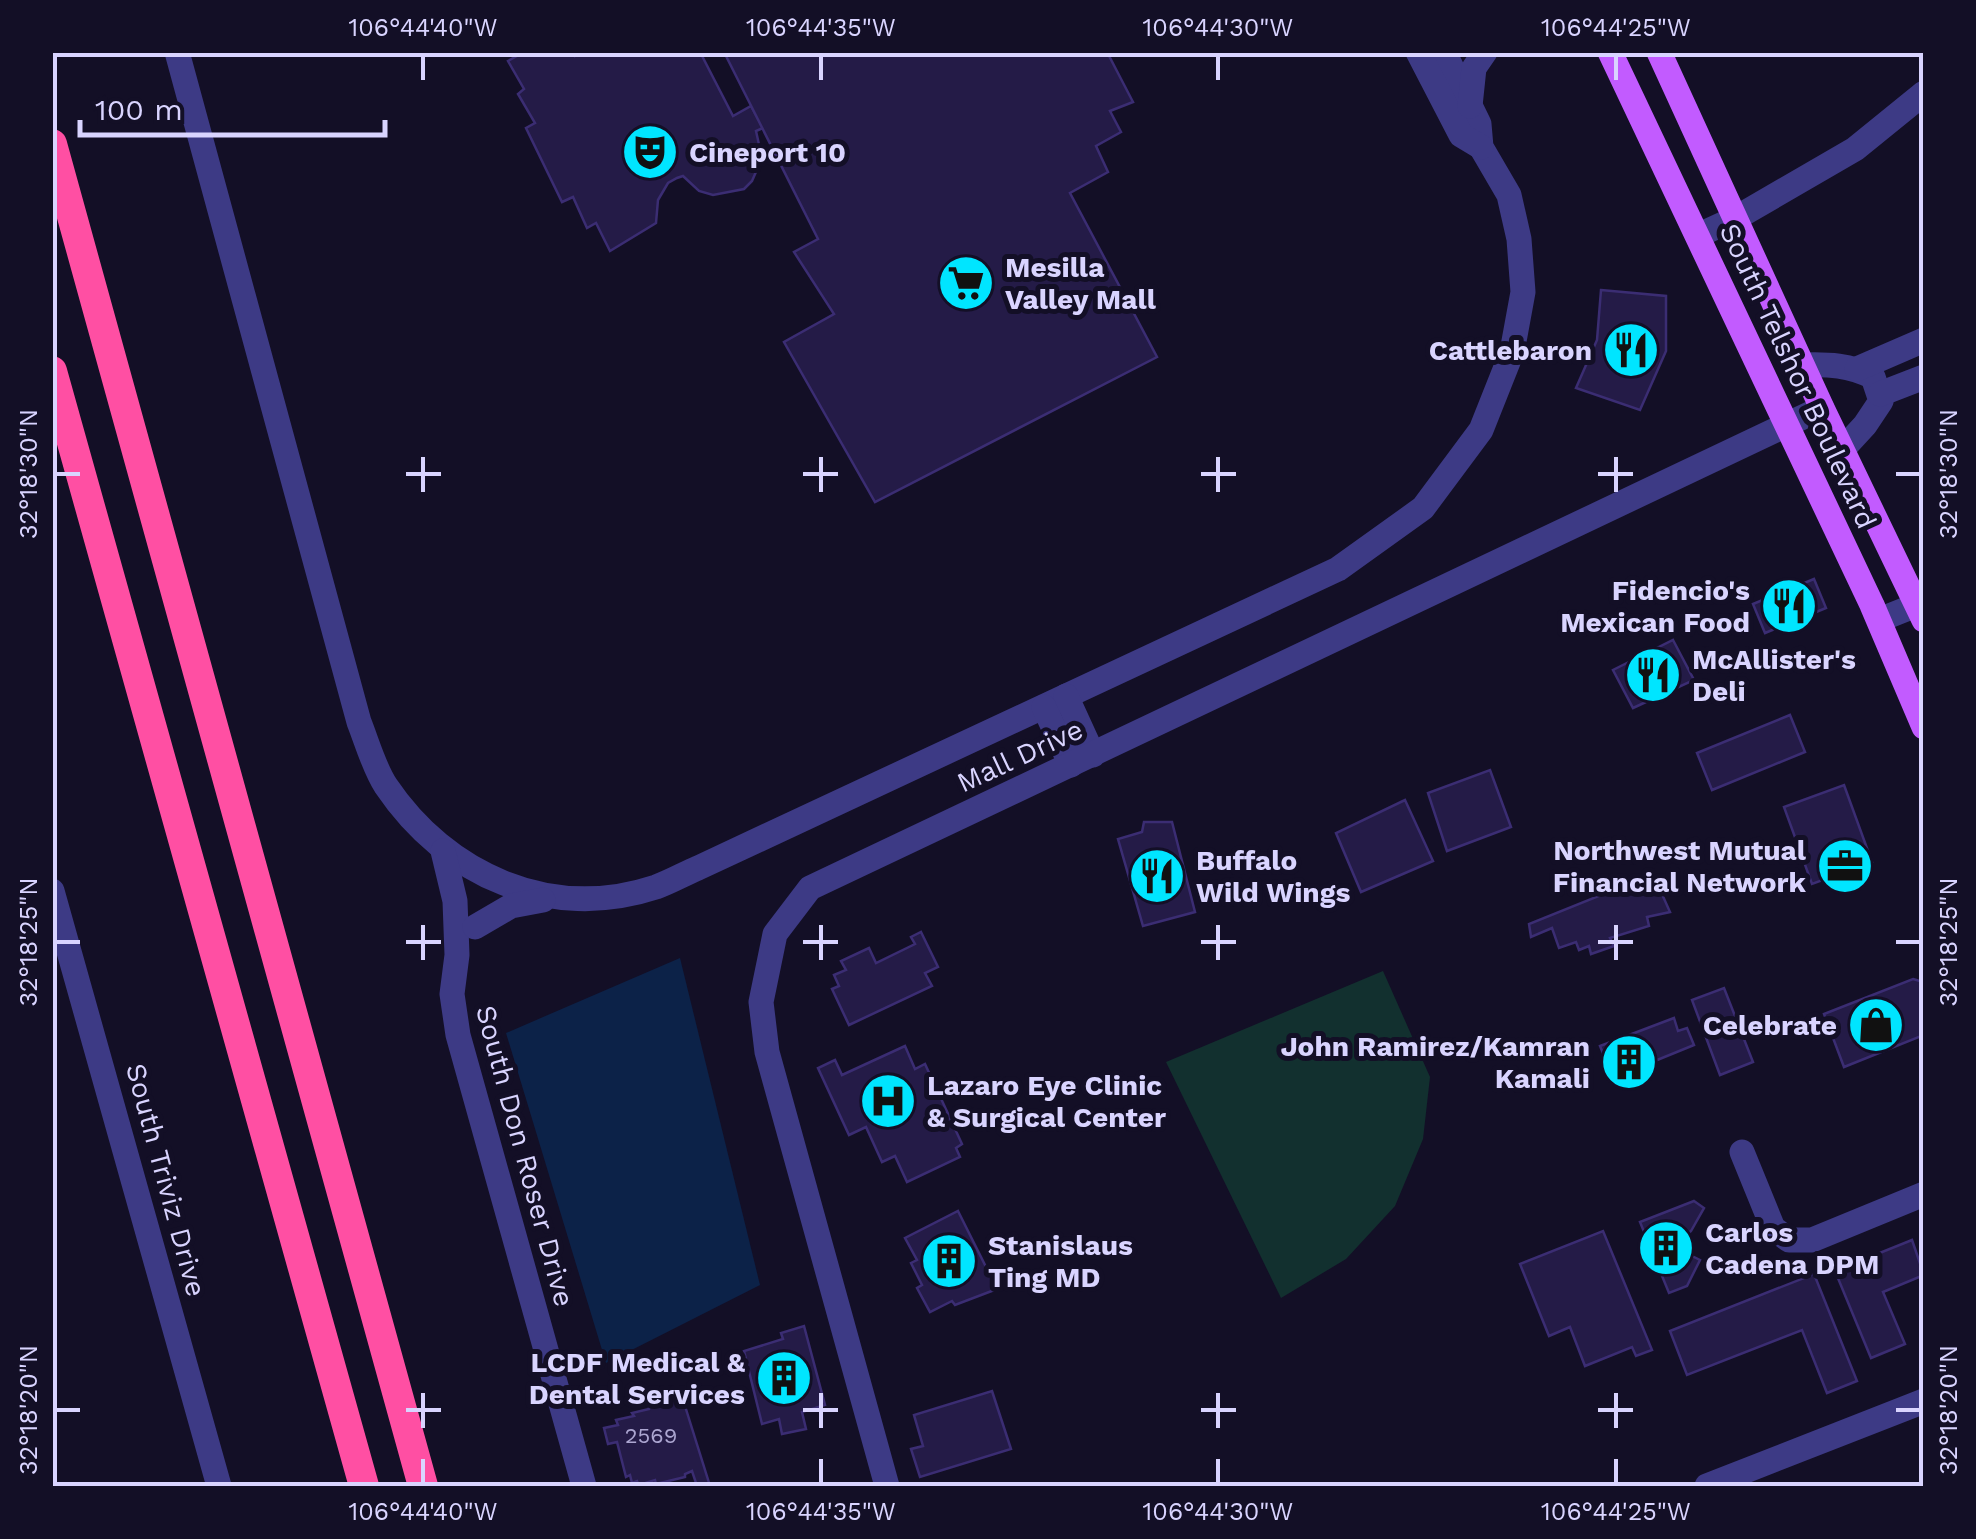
<svg xmlns="http://www.w3.org/2000/svg" width="1976" height="1539" font-family="'Work Sans',sans-serif">
	<style>
		.green { fill: #12302f }
		.water { fill: #0c2248 }
		.building { fill: #241b47; stroke: #3b2d73; stroke-width: 2.5 }
		.lines { fill: none; stroke-linecap: round; stroke-linejoin: round }
		.minor { stroke: #3d3a85; stroke-width: 25 }
		.major { stroke: #c25bff; stroke-width: 25 }
		.highway { stroke: #ff4fa3; stroke-width: 30 }
		.ticks { fill: none; stroke: #d9d4ff; stroke-width: 4 }
		.labels { text-anchor: middle; dominant-baseline: central; stroke-width: 10; stroke-linejoin: round; paint-order: stroke }
		.number-label { font-size: 22px; fill: #aca6d1 }
		.poi-label { font-size: 28px; font-weight: bold; fill: #d9d4ff; stroke: #130f26; text-anchor: start }
		.street-label { font-size: 28px; fill: #d9d4ff; stroke: #130f26 }
		.neatline { fill: none; stroke: #d9d4ff; stroke-width: 4 }
		.ticks-label { font-size: 25px; text-anchor: middle; fill: #d9d4ff }
	</style>
	<rect width="100%" height="100%" fill="#130f26"/>
	<!-- green -->
	<polygon class="green" points="1383,971 1430,1077 1423,1139 1395,1206 1346,1259 1281,1298 1166,1062"/>
	<!-- water -->
	<polygon class="water" points="680,958 760,1285 606,1363 506,1033"/>
	<!-- building -->
	<g class="building">
		<polygon points="524,52 573,52 575,56 581,52 700,52 733,116 751,106 763,128 756,131 762,158 752,181 744,189 713,195 699,191 683,176 677,178 668,183 658,200 656,223 610,251 596,223 587,228 573,197 562,202 526,128 535,123 518,94 524,89 508,61"/>
		<polygon points="724,52 1107,52 1133,102 1110,111 1121,132 1096,146 1108,172 1070,193 1157,357 875,502 784,342 834,314 794,252 818,239"/>
		<polygon points="1601,290 1666,296 1666,351 1640,410 1576,388 1597,340"/>
		<polygon points="1814,579 1826,608 1765,633 1753,604"/>
		<polygon points="1673,640 1694,680 1633,708 1613,670"/>
		<polygon points="1790,715 1805,752 1712,790 1697,753"/>
		<polygon points="1490,770 1511,827 1447,851 1428,793"/>
		<polygon points="1844,785 1872,862 1812,884 1784,807"/>
		<polygon points="1405,800 1433,861 1361,892 1336,833"/>
		<polygon points="1144,822 1172,822 1195,912 1143,926 1118,839 1142,832"/>
		<polygon points="1653,874 1670,912 1647,917 1649,926 1610,938 1614,946 1591,954 1589,946 1579,950 1576,942 1559,948 1552,928 1531,937 1529,924"/>
		<polygon points="921,932 938,967 925,973 932,986 849,1025 832,989 839,986 834,975 846,970 841,961 869,948 876,963 915,944 911,937"/>
		<polygon points="1913,979 1920,981 1924,989 1924,1035 1844,1067 1824,1014"/>
		<polygon points="1724,988 1753,1062 1720,1075 1692,1000"/>
		<polygon points="1674,1018 1678,1031 1687,1028 1694,1045 1613,1078 1600,1046"/>
		<polygon points="905,1046 915,1069 925,1064 962,1144 956,1148 960,1157 907,1182 895,1156 882,1162 866,1127 849,1135 818,1068 835,1060 842,1075"/>
		<polygon points="1694,1201 1704,1208 1691,1231 1678,1243 1686,1253 1700,1260 1687,1286 1669,1293 1640,1222"/>
		<polygon points="958,1211 997,1289 955,1305 952,1301 930,1312 917,1288 922,1285 911,1263 917,1260 905,1238"/>
		<polygon points="1603,1231 1652,1350 1636,1356 1632,1347 1585,1366 1570,1327 1549,1336 1520,1264"/>
		<polygon points="1912,1240 1924,1275 1883,1292 1905,1344 1871,1358 1835,1271"/>
		<polygon points="1814,1274 1857,1381 1827,1393 1802,1330 1687,1375 1670,1331"/>
		<polygon points="804,1326 825,1405 802,1412 806,1429 782,1434 779,1419 762,1424 744,1351 783,1339 781,1333"/>
		<polygon points="680,1390 710,1486 697,1486 692,1471 685,1474 685,1477 656,1484 655,1480 639,1485 637,1481 632,1483 630,1475 626,1477 617,1442 608,1444 604,1428 618,1425 616,1420 634,1416 632,1413 649,1409 649,1406 665,1402 664,1399"/>
		<polygon points="992,1391 1011,1449 920,1477 911,1449 923,1446 914,1415"/>
	</g>
	<g class="lines">
		<!-- minor -->
		<g class="minor">
			<path d="M177 52 359 722C367 742 374 768 386 786 446 875 550 922 656 887 670 882 684 874 698 868L1338 569 1423 508 1481 430 1512 352 1523 292 1519 239 1509 195 1481 147 1479 124 1444 52"/>
			<polyline points="1418,52 1461,135 1481,147"/>
			<polyline points="1470,106 1474,68 1485,52"/>
			<polyline points="1699,235 1736,218 1855,149 1924,93"/>
			<path d="M1802 365C1828 364 1850 365 1873 377L1881 401 1865 425 1842 450"/>
			<polyline points="1857,369 1924,340"/>
			<polyline points="1880,394 1924,377"/>
			<polyline points="1879,620 1924,602"/>
			<polyline points="1066,696 1093,755"/>
			<polyline points="1044,707 1071,765"/>
			<polyline points="443,851 455,901 457,955 452,994 458,1035 584,1486"/>
			<polyline points="52,891 219,1486"/>
			<polyline points="475,927 511,906 543,900"/>
			<polyline points="1742,1152 1773,1228 1789,1240 1812,1240 1924,1194"/>
			<polyline points="887,1486 767,1052 761,1002 775,934 810,888 1822,408"/>
			<polyline points="1707,1486 1924,1401"/>
		</g>
		<!-- major -->
		<g class="major">
			<polyline points="1610,52 1872,605 1924,727"/>
			<polyline points="1659,52 1822,408 1924,620"/>
		</g>
		<!-- highway -->
		<g class="highway">
			<polyline points="52,144 423,1486"/>
			<polyline points="52,371 364,1486"/>
		</g>
	</g>
	<!-- ticks -->
	<path class="ticks" d="M423 55V80M821 55V80M1218 55V80M1616 55V80M423 457V492M821 457V492M1218 457V492M1616 457V492M55 474H80M406 474H441M803 474H838M1201 474H1236M1598 474H1633M1896 474H1921M423 925V960M821 925V960M1218 925V960M1616 925V960M55 942H80M406 942H441M803 942H838M1201 942H1236M1598 942H1633M1896 942H1921M423 1393V1428M821 1393V1428M1218 1393V1428M1616 1393V1428M55 1410H80M406 1410H441M803 1410H838M1201 1410H1236M1598 1410H1633M1896 1410H1921M423 1459V1484M821 1459V1484M1218 1459V1484M1616 1459V1484"/>
	<!-- icons -->
	<defs>
		<g id="theatre-disc" transform="scale(2.875)"><circle r="9.5" fill="#00e5ff" stroke="#130f26"/><path d="M-5-5.5Q0-4 5-5.5V0Q5 5 0 6Q-5 5-5 0ZM-3.3-2.5H-1v1.5H-3.3ZM1-2.5H3.3v1.5H1ZM-2.8 1Q0 5.5 2.8 1Z" fill="#111"/></g>
		<g id="supermarket-disc" transform="scale(2.875)"><circle r="9.5" fill="#00e5ff" stroke="#130f26"/><path d="M-6-5.5h2.5l.6 2H6L4.5 2H-2.5L-4.4-4H-6ZM-1.5 3.2a1.3 1.3 0 1 0 .1 0ZM3 3.2a1.3 1.3 0 1 0 .1 0Z" fill="#111"/></g>
		<g id="restaurant-disc" transform="scale(2.875)"><circle r="9.5" fill="#00e5ff" stroke="#130f26"/><path d="M-5-6h1v4h1v-4h1v4h1v-4h1v5L-1.5 .5V6h-2V.5L-5-1ZM5-6V6H3V1.5H1.5Q1.5-4 5-6Z" fill="#111"/></g>
		<g id="office-disc" transform="scale(2.875)"><circle r="9.5" fill="#00e5ff" stroke="#130f26"/><path d="M-6-3h4V-5.5h4V-3h4V5H-6ZM-1-4.5V-3h2v-1.5ZM-6 0V1H6V0Z" fill="#111"/></g>
		<g id="shop-disc" transform="scale(2.875)"><circle r="9.5" fill="#00e5ff" stroke="#130f26"/><path d="M-5-2.5h2.3a2.7 3.5 0 0 1 5.4 0H5L5.5 6h-11ZM-1.5-2.5h3a1.5 2.3 0 0 0-3 0Z" fill="#111"/></g>
		<g id="building-disc" transform="scale(2.875)"><circle r="9.5" fill="#00e5ff" stroke="#130f26"/><path d="M-4-6H4V6H1V3H-1V6H-4ZM-2.5-4.3h1.7v1.8h-1.7ZM.8-4.3h1.7v1.8H.8ZM-2.5-1h1.7V.8h-1.7ZM.8-1h1.7V.8H.8Z" fill="#111"/></g>
		<g id="hospital-disc" transform="scale(2.875)"><circle r="9.5" fill="#00e5ff" stroke="#130f26"/><path d="M-5-5h3v3.5h4V-5h3V5h-3V1.5h-4V5h-3Z" fill="#111"/></g>
	</defs>
	<g fill-rule="evenodd">
		<use href="#theatre-disc" x="650" y="152"/>
		<use href="#supermarket-disc" x="966" y="283"/>
		<use href="#restaurant-disc" x="1631" y="350"/>
		<use href="#restaurant-disc" x="1789" y="606"/>
		<use href="#restaurant-disc" x="1653" y="675"/>
		<use href="#office-disc" x="1845" y="866"/>
		<use href="#restaurant-disc" x="1157" y="876"/>
		<use href="#shop-disc" x="1876" y="1025"/>
		<use href="#building-disc" x="1629" y="1062"/>
		<use href="#hospital-disc" x="888" y="1101"/>
		<use href="#building-disc" x="1666" y="1248"/>
		<use href="#building-disc" x="949" y="1261"/>
		<use href="#building-disc" x="784" y="1378"/>
	</g>
	<g class="labels">
		<!-- number labels -->
		<g class="number-label">
			<text x="651" y="1435">2569</text>
		</g>
		<!-- poi labels -->
		<g class="poi-label">
			<text x="689" y="152">Cineport 10</text>
			<text x="1005" y="267">Mesilla<tspan x="1005" dy="32">Valley Mall</tspan></text>
			<text x="1592" y="350" text-anchor="end">Cattlebaron</text>
			<text x="1750" y="590" text-anchor="end">Fidencio's<tspan x="1750" dy="32">Mexican Food</tspan></text>
			<text x="1692" y="659">McAllister's<tspan x="1692" dy="32">Deli</tspan></text>
			<text x="1806" y="850" text-anchor="end">Northwest Mutual<tspan x="1806" dy="32">Financial Network</tspan></text>
			<text x="1196" y="860">Buffalo<tspan x="1196" dy="32">Wild Wings</tspan></text>
			<text x="1837" y="1025" text-anchor="end">Celebrate</text>
			<text x="1590" y="1046" text-anchor="end">John Ramirez/Kamran<tspan x="1590" dy="32">Kamali</tspan></text>
			<text x="927" y="1085">Lazaro Eye Clinic<tspan x="927" dy="32">&amp; Surgical Center</tspan></text>
			<text x="1705" y="1232">Carlos<tspan x="1705" dy="32">Cadena DPM</tspan></text>
			<text x="988" y="1245">Stanislaus<tspan x="988" dy="32">Ting MD</tspan></text>
			<text x="745" y="1362" text-anchor="end">LCDF Medical &amp;<tspan x="745" dy="32">Dental Services</tspan></text>
		</g>
		<!-- street labels -->
		<g class="street-label">
			<text transform="translate(1798 376) rotate(65)">South Telshor Boulevard</text>
			<text transform="translate(1020 756) rotate(-25)">Mall Drive</text>
			<text transform="translate(525 1156) rotate(75)">South Don Roser Drive</text>
			<text transform="translate(166 1180) rotate(75)">South Triviz Drive</text>
		</g>
	</g>
	<!-- border -->
	<rect width="1976" height="1539" fill="none" stroke="#130f26" stroke-width="110"/>
	<!-- scale -->
	<path d="M80 120v15h305v-15" fill="none" stroke="#d9d4ff" stroke-width="5"/>
	<text x="95" y="120" font-size="30" fill="#d9d4ff" stroke="#130f26" stroke-width="8" paint-order="stroke">100 m</text>
	<rect x="55" y="55" width="1866" height="1429" class="neatline"/>
	<g class="ticks-label">
		<text x="423" y="36">106°44'40"W</text>
		<text x="821" y="36">106°44'35"W</text>
		<text x="1218" y="36">106°44'30"W</text>
		<text x="1616" y="36">106°44'25"W</text>
		<text transform="translate(28 474) rotate(-90)" y="9">32°18'30"N</text>
		<text transform="translate(1948 474) rotate(-90)" y="9">32°18'30"N</text>
		<text transform="translate(28 942) rotate(-90)" y="9">32°18'25"N</text>
		<text transform="translate(1948 942) rotate(-90)" y="9">32°18'25"N</text>
		<text transform="translate(28 1410) rotate(-90)" y="9">32°18'20"N</text>
		<text transform="translate(1948 1410) rotate(-90)" y="9">32°18'20"N</text>
		<text x="423" y="1520">106°44'40"W</text>
		<text x="821" y="1520">106°44'35"W</text>
		<text x="1218" y="1520">106°44'30"W</text>
		<text x="1616" y="1520">106°44'25"W</text>
	</g>
</svg>
